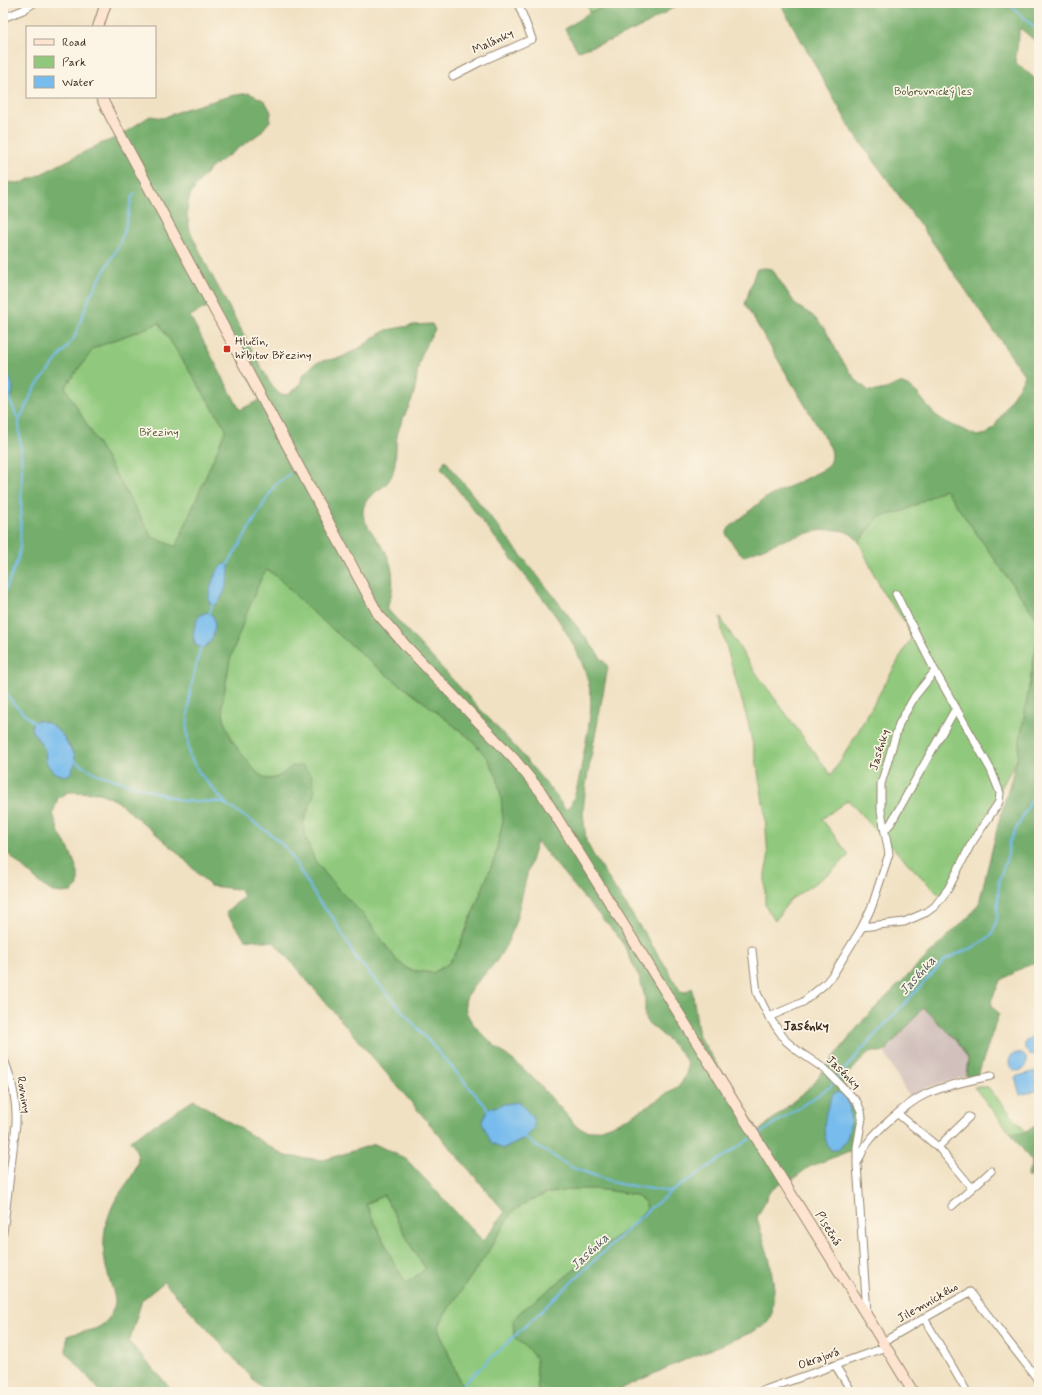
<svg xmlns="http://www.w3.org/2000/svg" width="1042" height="1395" font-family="Mynerve,sans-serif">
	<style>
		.industrial { fill: #d1c0bc }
		.green { fill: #90c97d; stroke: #667a4e }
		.forest { fill: #74ad6c; stroke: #586c45; fill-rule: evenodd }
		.water { fill: #77bced; stroke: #597386 }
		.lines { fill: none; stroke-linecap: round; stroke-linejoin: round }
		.stream { stroke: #77bced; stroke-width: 2 }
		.street-casing { stroke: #968670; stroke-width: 9 }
		.secondary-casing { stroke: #968670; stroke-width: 12 }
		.street { stroke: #fff; stroke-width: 7 }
		.secondary { stroke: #fde4d1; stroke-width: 10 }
		.poi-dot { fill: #c8321e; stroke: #fcf5e5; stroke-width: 1.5 }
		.labels { text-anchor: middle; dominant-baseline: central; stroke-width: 3.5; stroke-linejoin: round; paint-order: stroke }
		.street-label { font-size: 12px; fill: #3b2a1e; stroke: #fcf5e5 }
		.park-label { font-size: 12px; fill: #545a3a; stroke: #fcf5e5 }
		.poi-label { font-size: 12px; fill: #3b2a1e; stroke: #fcf5e5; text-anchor: start }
		.water-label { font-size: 13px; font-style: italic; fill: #4d565c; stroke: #fcf5e5 }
		.neighbourhood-label { font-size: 13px; font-weight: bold; fill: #3b2a1e; stroke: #fcf5e5 }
	</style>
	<rect width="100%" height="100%" fill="#fcf5e5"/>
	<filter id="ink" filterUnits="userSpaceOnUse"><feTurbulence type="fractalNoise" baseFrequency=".025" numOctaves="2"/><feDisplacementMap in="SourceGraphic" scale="8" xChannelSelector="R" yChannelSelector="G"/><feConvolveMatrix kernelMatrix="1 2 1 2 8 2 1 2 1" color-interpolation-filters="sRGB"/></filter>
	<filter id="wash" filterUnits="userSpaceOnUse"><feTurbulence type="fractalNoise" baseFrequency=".012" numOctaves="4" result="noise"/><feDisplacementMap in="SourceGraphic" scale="16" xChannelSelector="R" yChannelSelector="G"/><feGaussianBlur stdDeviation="0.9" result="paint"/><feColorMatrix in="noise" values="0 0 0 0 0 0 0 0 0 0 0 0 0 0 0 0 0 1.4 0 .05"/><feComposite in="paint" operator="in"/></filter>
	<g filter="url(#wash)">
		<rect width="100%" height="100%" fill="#f1e1c3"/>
		<!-- industrial -->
		<polygon class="industrial" points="923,1008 957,1041 968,1059 966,1076 926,1088 910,1099 884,1052"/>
		<!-- green -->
		<g class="green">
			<polygon points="586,3 619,3 590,12"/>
			<polygon points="159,323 226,429 176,547 152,537 65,387 94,348"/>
			<path d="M945 489 1039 622V628L1017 759 947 888 940 896C909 864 877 833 848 800L822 819 849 855 831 872 790 900 775 921 765 905V873L768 860 765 814 757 765 748 722 722 631 720 617 751 666 831 775 852 742 911 638 906 623 883 593 859 542 879 517 904 511Z"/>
			<path d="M266 570 275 575 310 610 379 669 429 706 472 740 488 759 497 777 501 796 503 820 495 857 464 935 456 953 448 964 433 973 410 970 397 961 364 915 339 890 315 861 306 839 303 824 307 812 292 767C276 779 267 786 252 767 245 757 235 748 230 737 226 728 222 715 222 704 224 659 246 617 262 576Z"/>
			<polygon points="974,1087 988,1087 1027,1133 1021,1134 1010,1132"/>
			<polygon points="573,1189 595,1189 619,1192 635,1195 645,1202 647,1208 631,1226 520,1312 513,1320 519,1341 529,1349 536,1359 538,1392 462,1392 462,1387 438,1328 445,1314 486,1255 512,1212 527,1202 545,1194"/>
			<polygon points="384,1195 416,1255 426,1269 406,1283 396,1267 366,1204"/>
		</g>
		<!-- forest -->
		<g class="forest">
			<polygon points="619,3 681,3 647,24 609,41 578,51 565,29 590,12"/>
			<path d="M780 3H1039V44L1020 28 1015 62 1039 82V622L945 489 904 511 879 517 859 542C855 538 852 534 847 532 823 522 767 546 744 556L739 553 726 534 729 528 764 499 825 469C832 462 833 459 831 449L745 304 756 270C761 267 766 268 772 269L796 305 813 316 825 329 841 359 856 380 869 391H876L886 389 900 383 910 387 918 394 934 414 946 422 977 436 987 434 995 426 1025 376 938 250 851 129Z"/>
			<path d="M249 93 265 101 271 112 270 121 260 133 215 165 208 171 197 184 191 194 188 203 187 215 190 231 210 272 270 383 279 394 288 395 292 391 296 389 301 382 302 376 314 364 322 361 340 358 363 346 379 334 387 330 414 325 432 324 435 330C428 340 423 349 420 360 416 373 417 387 412 399 407 412 400 423 397 436 395 449 397 463 392 475 385 492 364 492 363 512 363 526 383 543 388 557 393 569 394 583 391 596 390 601 387 604 388 610L518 750 556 796 565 809H568C577 797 580 772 583 757 587 736 594 705 589 685 577 636 542 598 512 559 488 529 465 499 441 468L445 460 552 594 608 667 586 784 583 812 586 841 595 858 667 968 680 991 685 992 692 988 699 1037 735 1091 758 1132 811 1086 865 1018 959 925 967 919 979 903 999 821 1017 759 1039 628V962L1024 967 1000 981 991 1001 993 1008 999 1013 978 1075 966 1076 968 1059 957 1041 923 1008 884 1052H869L842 1081 859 1114 852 1150 809 1167 793 1179 788 1178 770 1191 757 1218 770 1261 774 1289 772 1313 767 1323 750 1333 673 1365 614 1392H538L536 1359 528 1349 514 1337 513 1320 520 1312 631 1226 647 1208 645 1202 635 1195 619 1192 595 1189H573L545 1194 528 1202 512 1212 486 1255 445 1314 438 1328 462 1387V1392H265L164 1282 142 1300 129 1342 174 1392H101L66 1352 67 1336C83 1330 102 1333 111 1314 112 1311 115 1305 115 1302 115 1294 108 1276 106 1267 103 1253 103 1238 106 1224 109 1215 112 1205 118 1196 130 1177 148 1163 130 1140L194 1100 285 1156 324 1160 375 1144 406 1159 483 1241 505 1212 274 942 245 939 226 913 244 896 238 889 210 886 176 851 117 801 100 793 69 792 58 798 53 813 59 833 70 851 78 872V886L71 892 62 893 53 892 43 886 3 849V399L6 400 9 376 3 374V370H6L7 368 3 354V182L21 183 37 176 100 144 116 138 150 116 163 118 182 110 230 96ZM211 305 261 399 240 410 190 316ZM159 323 226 429 176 547 152 537 65 387 94 348ZM267 570 275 575 310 610 379 669 429 706 472 740 488 759 497 777 501 796 503 820 495 857 464 935 456 953 448 964 433 973 410 970 397 961 364 915 339 890 315 861 306 839 303 824 315 791 311 774 303 766H292L277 778 267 779 257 773 238 749 231 738 225 723 222 706 230 660 244 620 262 576ZM196 622 203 648 196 646 193 639ZM31 729 64 737C68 745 75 753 76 762H46L45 750ZM537 842 580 893 622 941 639 977 645 997V1017L646 1021C656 1030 686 1052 687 1065 688 1072 684 1079 680 1085 658 1099 618 1128 592 1131 586 1131 582 1129 577 1127 561 1109 545 1090 528 1073 511 1057 466 1029 465 1005 464 990 493 969 501 954 515 932 519 907 525 883 528 869 533 855 537 842ZM519 1102 524 1108 525 1139 502 1149ZM384 1195 416 1255 426 1269 406 1283 396 1267 366 1204Z"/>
			<path d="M1039 1122V1178L1035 1177H1027L1032 1162 1010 1132C1026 1135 1027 1132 1039 1122Z"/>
		</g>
		<!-- water -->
		<g class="water">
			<path d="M3 374 9 376C13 383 14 390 11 397L6 400 3 399Z"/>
			<path d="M224 564 229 565C230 577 225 598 215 605L209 603C207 593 215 569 224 564Z"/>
			<path d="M207 612 214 617C216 628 214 642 203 648L196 646C191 635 194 626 199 616Z"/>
			<polygon points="37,720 51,724 64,737 69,747 74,753 76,762 70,774 65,776 53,772 46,762 45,750 31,729 32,724"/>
			<path d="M1032 1037 1039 1038V1054L1038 1055 1029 1054C1022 1048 1024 1040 1032 1037Z"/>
			<circle cx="1018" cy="1062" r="9"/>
			<polygon points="1035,1071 1039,1090 1020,1095 1015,1077"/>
			<path d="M841 1092C853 1098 852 1129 846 1140 844 1144 841 1147 838 1150H831C819 1136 825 1107 834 1093Z"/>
			<path d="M519 1102C524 1108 530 1113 533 1119 540 1135 513 1144 503 1149L491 1142 482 1122 488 1109 504 1104Z"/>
		</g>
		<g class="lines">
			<!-- stream -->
			<g class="stream">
				<polyline points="1008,3 1039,32"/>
				<polyline points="19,421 34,389 74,338 90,296 119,245 124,232 132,197 135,193"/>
				<polyline points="227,566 275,485 290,474"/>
				<polyline points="3,596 18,559 20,547 22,471 19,421 8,396"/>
				<polyline points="209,615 213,602"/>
				<polyline points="201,646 190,691 187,730 189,755 200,774 227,805"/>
				<polyline points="3,688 13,703 35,724"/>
				<polyline points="75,761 97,774 183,801 220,802 227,805 268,832 287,849 319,902 334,919 356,958 489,1110"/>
				<polyline points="761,1133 830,1087 862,1049 946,959 976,946 992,935 997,918 999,881 1008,854 1009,843 1033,797 1039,779"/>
				<polyline points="524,1137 536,1146 573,1168 619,1184 671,1192"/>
				<polyline points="455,1392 648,1210 671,1192 750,1139"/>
			</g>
		</g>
	</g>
	<g filter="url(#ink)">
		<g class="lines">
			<!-- street casing -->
			<g class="street-casing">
				<g id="street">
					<polyline points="3,18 23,10 34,3"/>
					<polyline points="453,76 480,62 532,39 518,3"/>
					<polyline points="885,830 891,823 956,708"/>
					<polyline points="862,927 904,922 927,912 935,906 948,889 971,844 999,802 1000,793 991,770 935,671"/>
					<polyline points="752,950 757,993 769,1017"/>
					<path d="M3 1057C12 1079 17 1101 16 1124L3 1233"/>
					<polyline points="898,1114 938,1147 972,1188"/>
					<polyline points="938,1147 969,1117"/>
					<path d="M859 1160C861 1155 863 1149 867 1144 877 1129 909 1102 926 1094 944 1086 971 1080 991 1076"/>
					<polyline points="952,1206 991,1171"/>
					<polyline points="867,1314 857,1164 857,1147 862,1118 861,1111 857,1102 826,1070 798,1051 786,1041 769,1017 803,1002 825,984 834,973 862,927 872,906 889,854 881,811 881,784 899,724 915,696 935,671 896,594"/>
					<polyline points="924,1318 967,1392"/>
					<polyline points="883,1342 970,1292 1039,1381"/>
					<polyline points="835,1365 852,1392"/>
					<polyline points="759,1392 886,1347"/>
				</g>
			</g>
			<!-- secondary casing -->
			<g class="secondary-casing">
				<g id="secondary">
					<polyline points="98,27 106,3"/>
					<polyline points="101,97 113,121 378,614 406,646 514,759 541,792 867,1316 913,1392"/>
				</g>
			</g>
			<!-- street -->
			<use href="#street" class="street"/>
			<!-- secondary -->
			<use href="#secondary" class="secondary"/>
		</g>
	</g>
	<!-- markers -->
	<rect class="poi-dot" x="223" y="345" width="8" height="8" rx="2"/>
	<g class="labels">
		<!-- street labels -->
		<g class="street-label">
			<text transform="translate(493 42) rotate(-25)">Malánky</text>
			<text transform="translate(880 750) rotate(-73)">Jasénky</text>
			<text transform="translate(843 1073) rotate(44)">Jasénky</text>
			<text transform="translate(23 1095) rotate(81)">Rovniny</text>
			<text transform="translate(828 1229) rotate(58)">Písečná</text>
			<text transform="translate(928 1303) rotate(-30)">Jilemnického</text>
			<text transform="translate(819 1359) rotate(-20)">Okrajová</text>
		</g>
		<!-- park labels -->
		<g class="park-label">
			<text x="933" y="92">Bobrovnický les</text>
			<text x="159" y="433">Březiny</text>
		</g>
		<!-- poi labels -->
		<g class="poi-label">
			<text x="235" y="342">Hlučín,<tspan x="235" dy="14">hřbitov Březiny</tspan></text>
		</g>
		<!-- water labels -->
		<g class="water-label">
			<text transform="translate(918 976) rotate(-48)">Jasénka</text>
			<text transform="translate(590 1252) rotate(-43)">Jasénka</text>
		</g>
		<!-- neighbourhood labels -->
		<g class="neighbourhood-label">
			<text x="806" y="1026">Jasénky</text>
		</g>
	</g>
	<!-- margin -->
	<rect width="1042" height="1395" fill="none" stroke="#fcf5e5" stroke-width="16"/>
	<!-- legend -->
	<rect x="26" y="26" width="130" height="72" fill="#fcf5e5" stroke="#afa495"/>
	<rect x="34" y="39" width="20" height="6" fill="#fde4d1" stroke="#afa495"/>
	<text x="62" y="46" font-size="12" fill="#3b2a1e">Road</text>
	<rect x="34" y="56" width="20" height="12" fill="#90c97d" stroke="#afa495"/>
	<text x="62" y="66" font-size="12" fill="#3b2a1e">Park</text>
	<rect x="34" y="76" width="20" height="12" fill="#77bced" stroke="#afa495"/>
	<text x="62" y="86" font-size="12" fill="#3b2a1e">Water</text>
</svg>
